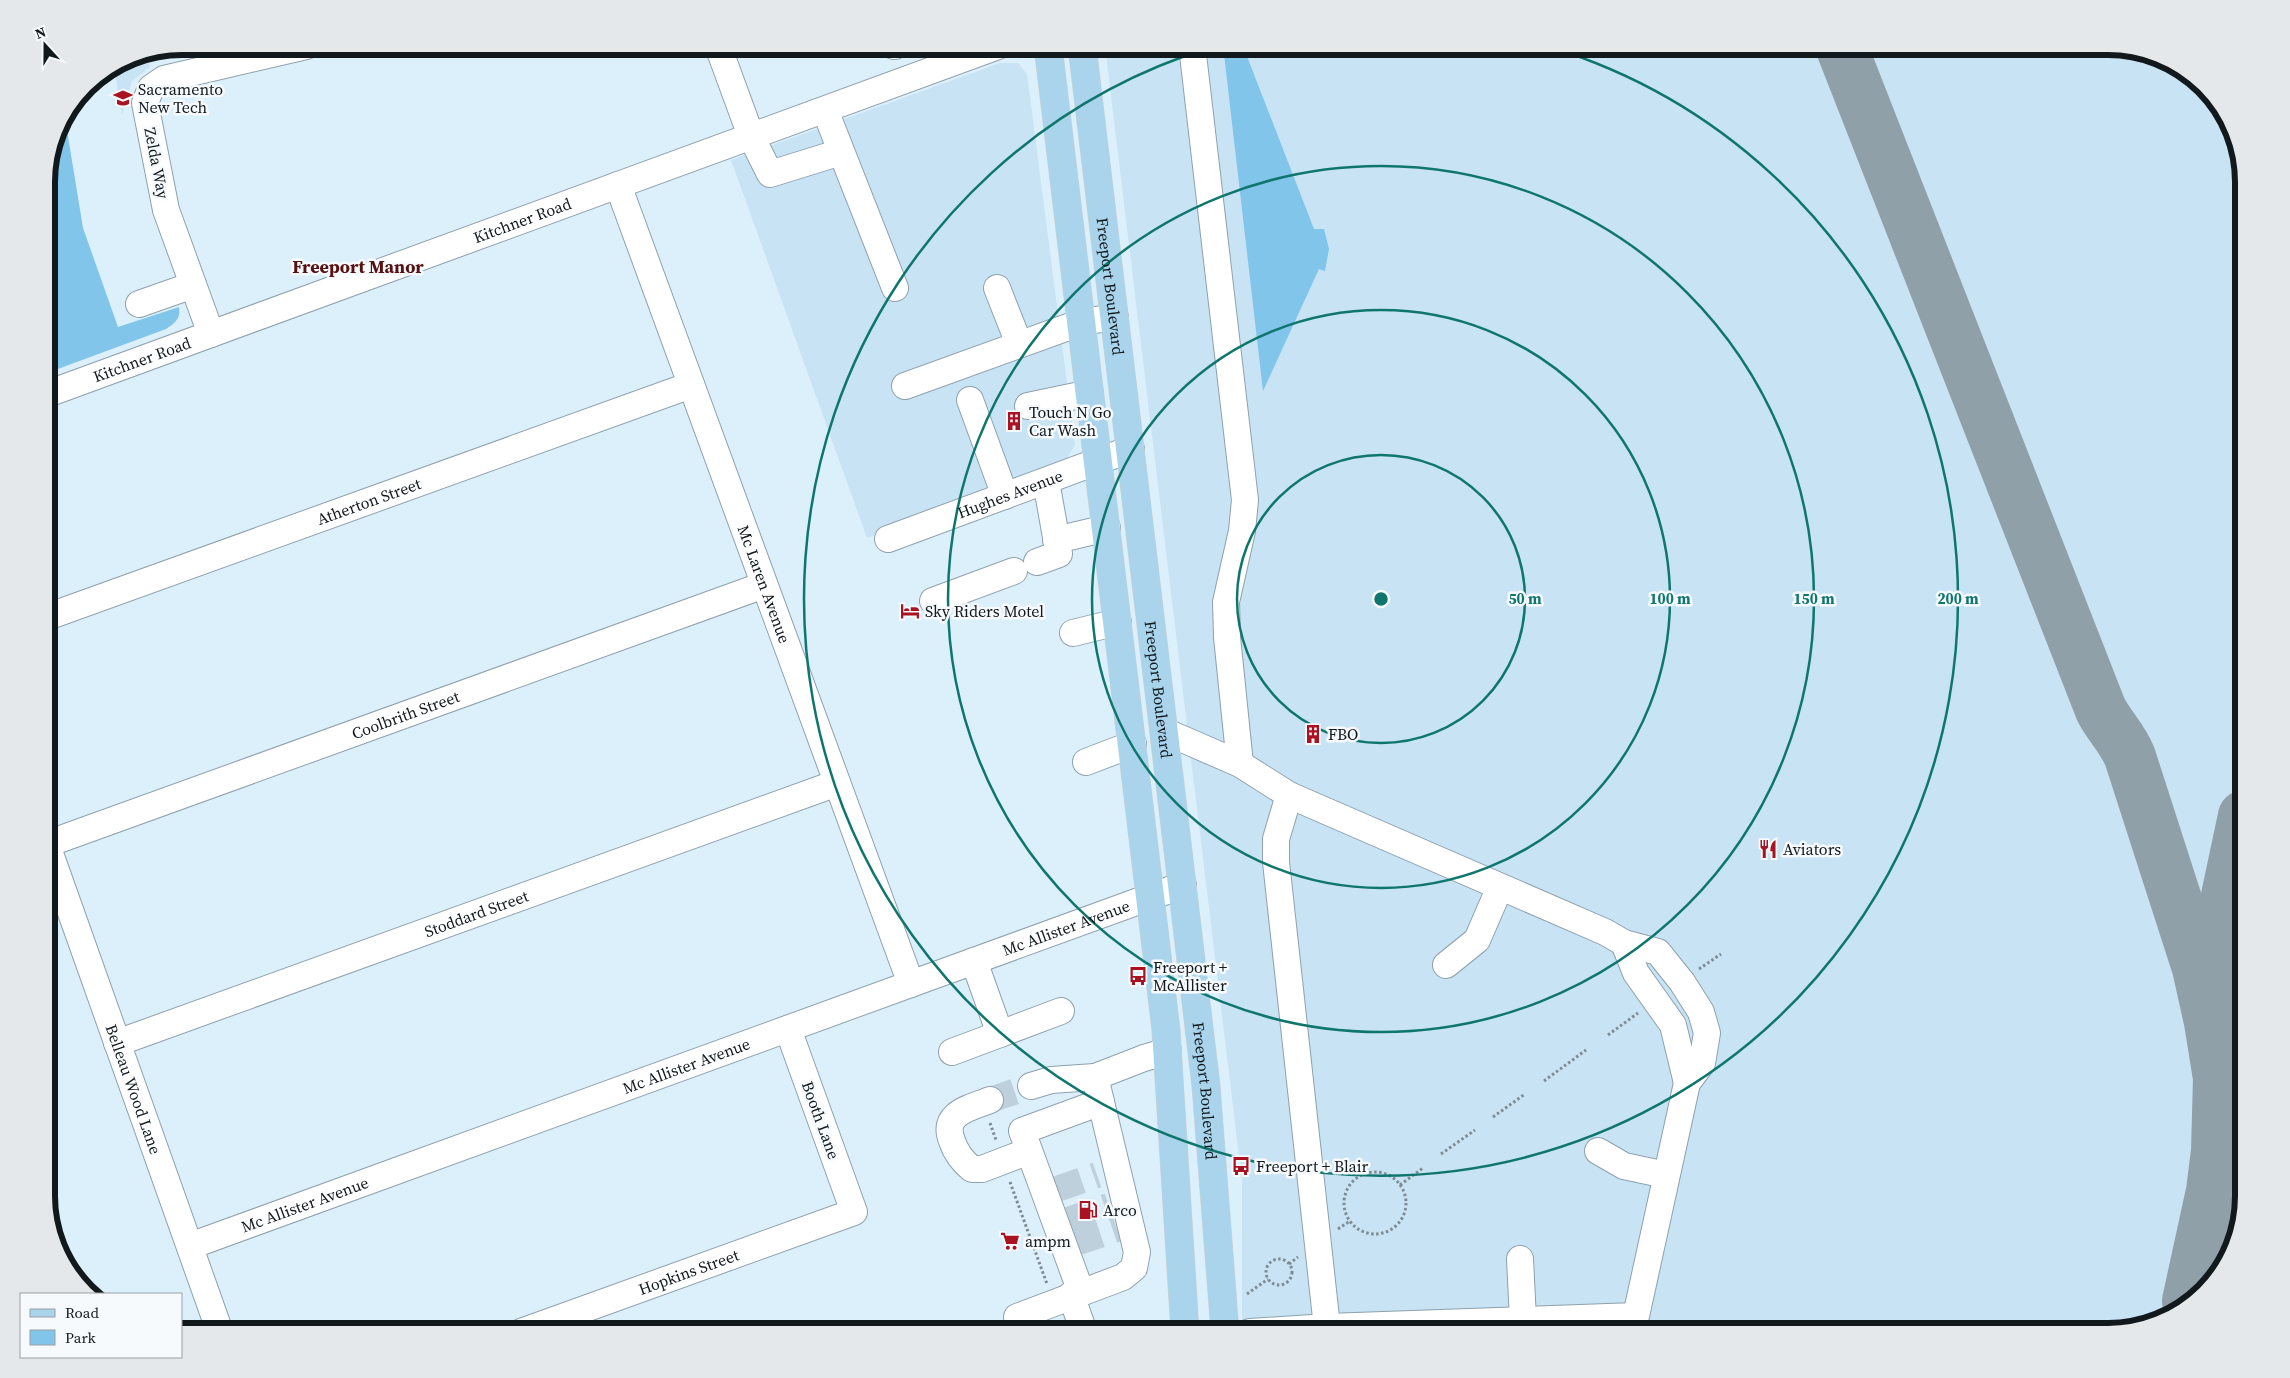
<svg xmlns="http://www.w3.org/2000/svg" width="2290" height="1378" font-family="'Source Serif 4',serif">
	<style>
		.built { fill: #c8e3f4 }
		.green { fill: #82c5eb }
		.lines { fill: none; stroke-linecap: round; stroke-linejoin: round }
		.taxiway { stroke: #90a0a8; stroke-width: 52 }
		.minor-tunnel { stroke: #bed0db; stroke-width: 26; stroke-dasharray: 26 13; stroke-linecap: butt }
		.minor-casing { stroke: #8ea1ac; stroke-width: 28 }
		.major-casing { stroke: #d0d1d2; stroke-width: 29 }
		.path { stroke: #7d8b93; stroke-width: 3; stroke-dasharray: 2.5 2.5; stroke-linecap: butt }
		.minor { stroke: #fff; stroke-width: 26 }
		.major { stroke: #a9d4ec; stroke-width: 28 }
		.ring { fill: none; stroke: #0f766e; stroke-width: 2.5 }
		.labels { text-anchor: middle; dominant-baseline: central; stroke-width: 5; stroke-linejoin: round; paint-order: stroke }
		.poi-label { font-size: 16px; fill: #12191d; stroke: #f6fafc; text-anchor: start }
		.street-label { font-size: 16px; fill: #12191d; stroke: #f6fafc }
		.neighbourhood-label { font-size: 18px; font-weight: bold; fill: #561113; stroke: #f6fafc }
		.rim { fill: none; stroke: #12191d; stroke-width: 6 }
		.centre { fill: #0f766e; stroke: #f6fafc; stroke-width: 2.5 }
		.ring-label { font-size: 15px; text-anchor: middle; font-weight: bold; fill: #0f766e; stroke: #f6fafc; stroke-width: 5; stroke-linejoin: round; paint-order: stroke }
	</style>
	<rect width="100%" height="100%" fill="#dcf0fc"/>
	<!-- built -->
	<g class="built">
		<polygon points="1105,46 2108,46 2176,65 2225,114 2243,173 2244,1196 2225,1264 2176,1314 2108,1332 1242,1332 1242,1181"/>
		<polygon points="147,53 150,67 132,81 122,115 114,67 130,56"/>
		<polygon points="1000,63 1018,63 1027,74 1075,445 1062,466 867,538 731,160"/>
	</g>
	<!-- green -->
	<g class="green">
		<polygon points="1207,46 1243,46 1314,229 1324,229 1329,249 1325,271 1319,269 1263,391 1224,54 1210,54"/>
		<path d="M65 118 83 228 118 327 179 307C181 319 175 323 166 329L47 373V173L57 130Z"/>
		<polygon points="2239,1214 2225,1264 2221,1269 2232,1216"/>
	</g>
	<g class="lines">
		<!-- taxiway -->
		<g class="taxiway">
			<path d="M1841 46 2101 710C2110 727 2123 739 2130 757L2198 968 2210 1022 2219 1078"/>
			<polyline points="2188,1301 2212,1191 2217,1151 2219,1078 2213,984 2214,957 2244,816"/>
		</g>
		<!-- minor-tunnel -->
		<g class="minor-tunnel">
			<polyline points="990,1100 1031,1086"/>
			<polyline points="1057,1189 1097,1175"/>
			<polyline points="1068,1220 1109,1206"/>
			<polyline points="1076,1243 1117,1229"/>
		</g>
		<!-- minor casing -->
		<g class="minor-casing">
			<g id="minor">
				<polyline points="718,46 751,136 770,174 841,152"/>
				<polyline points="894,46 895,46"/>
				<polyline points="1192,46 1245,500 1242,531 1226,602 1227,637 1240,764"/>
				<polyline points="825,110 895,288"/>
				<path id="s1" d="M618 185 911 984"/>
				<polyline points="997,288 1019,344"/>
				<polyline points="139,304 193,285"/>
				<polyline points="211,334 166,210 145,103 151,88 164,79 306,46"/>
				<polyline points="905,386 1082,322 1115,317"/>
				<path id="s2" d="M47 394 998 46"/>
				<polyline points="970,400 1005,496"/>
				<polyline points="1028,406 1090,393"/>
				<path id="s3" d="M888 539 1131 449"/>
				<polyline points="1056,540 1107,528"/>
				<polyline points="1037,562 1059,554 1046,481"/>
				<polyline points="933,601 1014,571"/>
				<path id="s4" d="M47 617 691 385"/>
				<polyline points="1073,633 1118,622"/>
				<polyline points="1164,731 1240,764 1289,795 1605,932 1624,943 1658,952 1682,982 1701,1012 1707,1033 1702,1063 1687,1083 1636,1316 1327,1327 1250,1332"/>
				<polyline points="1086,762 1133,744"/>
				<polyline points="1289,795 1276,839 1276,862 1327,1327"/>
				<path id="s5" d="M47 844 764 585"/>
				<path id="s6" d="M47 845 220 1332"/>
				<polyline points="1624,943 1636,973 1673,1025 1687,1083"/>
				<polyline points="1446,965 1477,940 1500,887"/>
				<polyline points="1000,1034 1061,1011"/>
				<path id="s7" d="M117 1043 837 783"/>
				<polyline points="952,1052 1000,1034 974,961"/>
				<polyline points="1031,1086 1051,1080 1095,1077"/>
				<path d="M990 1100C970 1108 941 1113 952 1141 956 1153 962 1161 972 1169H982L1029 1151"/>
				<polyline points="1598,1151 1624,1166 1666,1175"/>
				<path id="s8" d="M190 1246 1183 885"/>
				<polyline points="1520,1259 1523,1320"/>
				<polyline points="1081,1292 1022,1131 1101,1102"/>
				<polyline points="1071,1295 1084,1332"/>
				<polyline points="1017,1317 1123,1277 1134,1268 1137,1252 1095,1077 1144,1058 1168,1051"/>
				<path id="s9" d="M521 1332 854 1212 788 1029"/>
			</g>
		</g>
		<!-- major casing -->
		<g class="major-casing">
			<g id="major">
				<polyline points="1048,46 1166,1030 1185,1332"/>
				<path id="s10" d="M1082 46 1206 1086 1225 1332"/>
			</g>
		</g>
		<!-- path -->
		<g class="path">
			<polyline points="1699,969 1721,954"/>
			<polyline points="1608,1035 1638,1013"/>
			<polyline points="1544,1081 1586,1050"/>
			<polyline points="1493,1117 1525,1094"/>
			<polyline points="990,1123 996,1140"/>
			<polyline points="1441,1154 1475,1130"/>
			<circle cx="1375" cy="1203" r="31"/>
			<polyline points="1010,1182 1047,1284"/>
			<polyline points="1400,1185 1423,1168"/>
			<polyline points="1338,1229 1350,1221"/>
			<circle cx="1279" cy="1272" r="13"/>
			<polyline points="1289,1264 1298,1257"/>
			<polyline points="1247,1294 1268,1279"/>
		</g>
		<!-- minor -->
		<use href="#minor" class="minor"/>
		<!-- major -->
		<use href="#major" class="major"/>
	</g>
	<!-- distance rings -->
	<g class="ring">
		<circle cx="1381" cy="599" r="144"/>
		<circle cx="1381" cy="599" r="289"/>
		<circle cx="1381" cy="599" r="433"/>
		<path d="M1550 47A577 577 0 1 1 1212 47"/>
	</g>
	<!-- icons -->
	<defs>
		<g id="school-bare" transform="scale(1.5)"><path d="M0-5L7-2L0 1L-7-2ZM-4 1L0 2.5L4 1V4Q0 6-4 4Z" fill="#a81221" stroke="#f6fafc" stroke-width="2.5" paint-order="stroke"/></g>
		<g id="building-bare" transform="scale(1.5)"><path d="M-4-6H4V6H1V3H-1V6H-4ZM-2.5-4.3h1.7v1.8h-1.7ZM.8-4.3h1.7v1.8H.8ZM-2.5-1h1.7V.8h-1.7ZM.8-1h1.7V.8H.8Z" fill="#a81221" stroke="#f6fafc" stroke-width="2.5" paint-order="stroke"/></g>
		<g id="hotel-bare" transform="scale(1.5)"><path d="M-6-4.5h1.5V1H6V5H4.5V3h-9V5H-6ZM-4 0a1.8 1.8 0 1 1 3.6 0ZM.5 0V-2.5h3Q6-2.5 6 0Z" fill="#a81221" stroke="#f6fafc" stroke-width="2.5" paint-order="stroke"/></g>
		<g id="restaurant-bare" transform="scale(1.5)"><path d="M-5-6h1v4h1v-4h1v4h1v-4h1v5L-1.5 .5V6h-2V.5L-5-1ZM5-6V6H3V1.5H1.5Q1.5-4 5-6Z" fill="#a81221" stroke="#f6fafc" stroke-width="2.5" paint-order="stroke"/></g>
		<g id="bus-bare" transform="scale(1.5)"><path d="M-5-6H5V4H4V6H2V4H-2V6H-4V4H-5ZM-3.5-4V0h7V-4ZM-3.5 1.2v1.5H-2V1.2ZM2 1.2v1.5H3.5V1.2Z" fill="#a81221" stroke="#f6fafc" stroke-width="2.5" paint-order="stroke"/></g>
		<g id="fuel-bare" transform="scale(1.5)"><path d="M-5.5-6h7V0h2V4h1.3V-2.5L3-4.5l.8-.8L6-3V5H2.5V1h-1V6h-7ZM-4.2-4.7v3.2H.2V-4.7Z" fill="#a81221" stroke="#f6fafc" stroke-width="2.5" paint-order="stroke"/></g>
		<g id="supermarket-bare" transform="scale(1.5)"><path d="M-6-5.5h2.5l.6 2H6L4.5 2H-2.5L-4.4-4H-6ZM-1.5 3.2a1.3 1.3 0 1 0 .1 0ZM3 3.2a1.3 1.3 0 1 0 .1 0Z" fill="#a81221" stroke="#f6fafc" stroke-width="2.5" paint-order="stroke"/></g>
	</defs>
	<g fill-rule="evenodd">
		<use href="#school-bare" x="123" y="98"/>
		<use href="#building-bare" x="1014" y="421"/>
		<use href="#hotel-bare" x="910" y="611"/>
		<use href="#building-bare" x="1313" y="734"/>
		<use href="#restaurant-bare" x="1768" y="849"/>
		<use href="#bus-bare" x="1138" y="976"/>
		<use href="#bus-bare" x="1241" y="1166"/>
		<use href="#fuel-bare" x="1088" y="1210"/>
		<use href="#supermarket-bare" x="1010" y="1241"/>
	</g>
	<g class="labels">
		<!-- poi labels -->
		<g class="poi-label">
			<text x="138" y="89">Sacramento<tspan x="138" dy="18">New Tech</tspan></text>
			<text x="1029" y="412">Touch N Go<tspan x="1029" dy="18">Car Wash</tspan></text>
			<text x="925" y="611">Sky Riders Motel</text>
			<text x="1328" y="734">FBO</text>
			<text x="1783" y="849">Aviators</text>
			<text x="1153" y="967">Freeport +<tspan x="1153" dy="18">McAllister</tspan></text>
			<text x="1256" y="1166">Freeport + Blair</text>
			<text x="1103" y="1210">Arco</text>
			<text x="1025" y="1241">ampm</text>
		</g>
		<!-- street labels -->
		<g class="street-label">
			<text transform="translate(157 163) rotate(79)">Zelda Way</text>
			<text stroke="none"><textPath href="#s2" startOffset="506">Kitchner Road</textPath></text>
			<text stroke="none"><textPath href="#s10" startOffset="242">Freeport Boulevard</textPath></text>
			<text stroke="none"><textPath href="#s2" startOffset="101">Kitchner Road</textPath></text>
			<text stroke="none"><textPath href="#s3" startOffset="130">Hughes Avenue</textPath></text>
			<text stroke="none"><textPath href="#s4" startOffset="342">Atherton Street</textPath></text>
			<text stroke="none"><textPath href="#s1" startOffset="425">Mc Laren Avenue</textPath></text>
			<text stroke="none"><textPath href="#s10" startOffset="648">Freeport Boulevard</textPath></text>
			<text stroke="none"><textPath href="#s5" startOffset="381">Coolbrith Street</textPath></text>
			<text stroke="none"><textPath href="#s7" startOffset="382">Stoddard Street</textPath></text>
			<text stroke="none"><textPath href="#s8" startOffset="932">Mc Allister Avenue</textPath></text>
			<text stroke="none"><textPath href="#s8" startOffset="528">Mc Allister Avenue</textPath></text>
			<text stroke="none"><textPath href="#s6" startOffset="259">Belleau Wood Lane</textPath></text>
			<text stroke="none"><textPath href="#s10" startOffset="1052">Freeport Boulevard</textPath></text>
			<text transform="translate(821 1120) rotate(70)">Booth Lane</text>
			<text stroke="none"><textPath href="#s8" startOffset="122">Mc Allister Avenue</textPath></text>
			<text stroke="none"><textPath href="#s9" startOffset="178">Hopkins Street</textPath></text>
		</g>
		<!-- neighbourhood labels -->
		<g class="neighbourhood-label">
			<text x="358" y="266">Freeport Manor</text>
		</g>
	</g>
	<!-- crop -->
	<path d="M0 0H2290V1378H0ZM182 55H2108A127 127 0 0 1 2235 182V1196A127 127 0 0 1 2108 1323H182A127 127 0 0 1 55 1196V182A127 127 0 0 1 182 55Z" fill="#e4e8ea" fill-rule="evenodd"/>
	<path class="rim" d="M182 55H2108A127 127 0 0 1 2235 182V1196A127 127 0 0 1 2108 1323H182A127 127 0 0 1 55 1196V182A127 127 0 0 1 182 55Z"/>
	<circle cx="1381" cy="599" r="8" class="centre"/>
	<g class="ring-label">
		<text x="1525" y="604">50 m</text>
		<text x="1670" y="604">100 m</text>
		<text x="1814" y="604">150 m</text>
		<text x="1958" y="604">200 m</text>
	</g>
	<!-- legend -->
	<rect x="20" y="1293" width="162" height="65" fill="#f6fafc" stroke="#9ba0a3"/>
	<rect x="30" y="1309" width="25" height="8" fill="#a9d4ec" stroke="#9ba0a3"/>
	<text x="65" y="1318" font-size="15" fill="#12191d">Road</text>
	<rect x="30" y="1330" width="25" height="15" fill="#82c5eb" stroke="#9ba0a3"/>
	<text x="65" y="1343" font-size="15" fill="#12191d">Park</text>
	<!-- north arrow -->
	<g transform="translate(45 45) rotate(339)" stroke="#f6fafc" stroke-width="4" paint-order="stroke">
	<path d="M0-4L9 19L0 12L-9 19Z" fill="#12191d"/>
	<text y="-8" font-size="14" font-weight="bold" text-anchor="middle" fill="#12191d">N</text>
	</g>
</svg>
